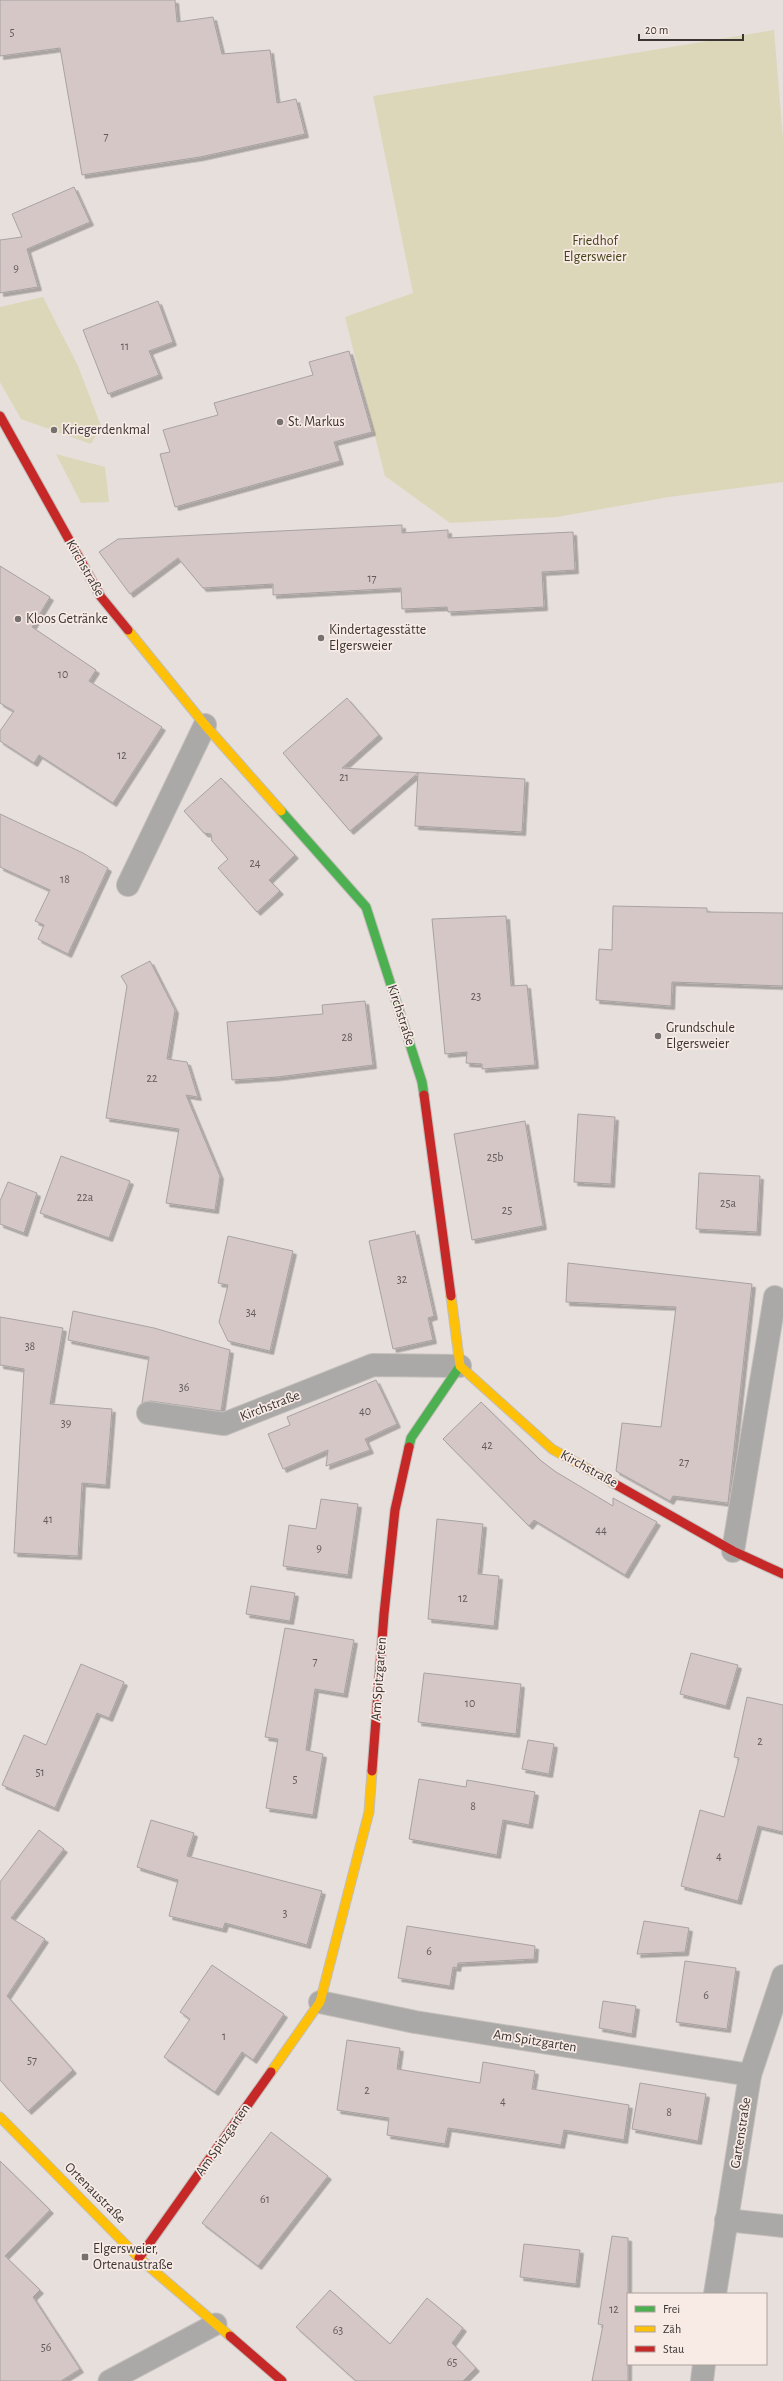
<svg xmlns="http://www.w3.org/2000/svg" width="783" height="2381" font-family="'Alegreya Sans',sans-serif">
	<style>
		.green { fill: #ddd7b9 }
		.building { fill: #d6c7c7; stroke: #a8a2a2; filter: url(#shadow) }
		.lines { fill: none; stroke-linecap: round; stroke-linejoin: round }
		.lane-casing { stroke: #c3bebb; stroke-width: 23 }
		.street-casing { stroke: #c3bebb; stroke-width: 24 }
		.fast-casing { stroke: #c3bebb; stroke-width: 11 }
		.slow-casing { stroke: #c3bebb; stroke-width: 11 }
		.jam-casing { stroke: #c3bebb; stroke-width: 11 }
		.lane { stroke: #aaa9a7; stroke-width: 21 }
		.street { stroke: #aaa9a7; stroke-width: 22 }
		.fast { stroke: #4caf50; stroke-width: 9 }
		.slow { stroke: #ffc107; stroke-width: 9 }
		.jam { stroke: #c62828; stroke-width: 9 }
		.poi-dot { fill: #76706e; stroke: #f8eae5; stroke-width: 1.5 }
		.labels { text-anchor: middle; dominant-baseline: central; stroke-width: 3.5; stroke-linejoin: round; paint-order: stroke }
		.number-label { font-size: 12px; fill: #625b5a }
		.park-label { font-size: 14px; fill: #464217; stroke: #f8eae5 }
		.poi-label { font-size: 14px; fill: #3a3533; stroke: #f8eae5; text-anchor: start }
		.street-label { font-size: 14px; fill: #3a3533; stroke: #f8eae5 }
	</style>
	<defs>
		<filter id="shadow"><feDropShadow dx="3.5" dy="3.5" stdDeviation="0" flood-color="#0004"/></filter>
	</defs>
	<rect width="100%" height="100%" fill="#e6dfdc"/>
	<!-- green -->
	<g class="green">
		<polygon points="774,30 783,139 783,482 669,497 557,517 450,523 385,476 345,317 413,293 373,96"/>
		<polygon points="43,297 78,366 101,426 91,444 21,419 0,382 0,307"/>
		<polygon points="56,454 105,467 109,502 81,503"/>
	</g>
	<!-- building -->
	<g class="building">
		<polygon points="0,0 175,0 177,22 213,17 222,54 270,50 277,103 296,99 305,134 200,157 82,175 60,48 0,56"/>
		<polygon points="74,187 90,222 27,249 38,287 0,293 0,240 22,237 12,214"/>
		<polygon points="158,301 173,342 149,351 159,375 108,394 83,330"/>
		<polygon points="349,351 372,432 334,442 340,461 175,507 160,454 170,452 163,430 218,415 214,403 313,375 309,362"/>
		<polygon points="402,525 402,533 448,530 448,538 573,532 575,570 542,572 544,607 448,612 447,607 402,609 401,588 273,595 273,584 203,588 178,558 130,594 99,552 118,539"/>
		<polygon points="0,566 50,597 32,627 96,670 89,681 162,727 113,803 39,755 34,763 0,741 0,731 14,711 0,703"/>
		<polygon points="347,698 379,735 342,768 525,779 522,832 415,826 418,773 350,831 283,753"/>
		<polygon points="221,778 295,855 269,880 280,891 257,912 218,868 228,859 212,841 211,834 204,833 184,811"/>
		<polygon points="0,814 83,853 108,868 68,954 38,939 44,925 35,921 50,890 0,867"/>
		<polygon points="613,906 707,908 707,912 783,913 783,986 672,982 671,1006 596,1000 599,949 612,950"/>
		<polygon points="506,916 511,986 527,985 535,1065 482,1069 482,1064 466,1063 467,1052 445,1054 432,919"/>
		<polygon points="150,961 175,1010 167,1059 187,1062 198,1097 186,1095 220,1176 215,1210 166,1203 179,1129 106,1118 127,986 121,976"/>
		<polygon points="365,1001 373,1065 277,1077 232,1080 227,1022 323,1014 322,1005"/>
		<polygon points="578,1114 615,1117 611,1184 574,1182"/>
		<polygon points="525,1121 543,1226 472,1240 454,1134"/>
		<polygon points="61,1156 130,1181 109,1238 40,1213"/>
		<polygon points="699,1173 760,1176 757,1232 696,1229"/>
		<polygon points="8,1182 37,1193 24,1233 0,1224 0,1201"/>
		<polygon points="415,1231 434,1316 428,1318 433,1340 393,1349 369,1241"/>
		<polygon points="228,1236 293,1251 270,1351 228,1341 219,1322 228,1285 218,1283"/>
		<polygon points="568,1263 752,1284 728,1503 673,1496 670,1501 616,1471 622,1423 661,1427 676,1307 566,1302"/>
		<polygon points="73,1311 154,1328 230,1350 221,1411 150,1401 142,1403 149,1357 68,1340"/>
		<polygon points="0,1317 63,1328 50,1404 112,1409 106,1485 82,1483 78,1556 14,1553 24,1369 0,1365"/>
		<polygon points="376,1380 397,1424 365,1439 370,1450 326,1466 328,1450 283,1469 268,1434 290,1425 287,1417"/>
		<polygon points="481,1402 540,1460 556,1472 613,1506 613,1498 657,1522 625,1575 534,1520 529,1526 443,1439"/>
		<polygon points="321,1499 358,1504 348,1575 283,1566 289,1525 316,1529"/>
		<polygon points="437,1519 483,1524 478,1574 499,1576 494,1626 428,1619"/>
		<polygon points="251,1586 295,1593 290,1621 246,1614"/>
		<polygon points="285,1628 354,1640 344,1694 315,1689 306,1750 323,1754 313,1815 266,1808 278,1739 265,1737"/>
		<polygon points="691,1653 738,1665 726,1706 680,1694"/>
		<polygon points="81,1664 124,1682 109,1718 97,1713 55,1808 2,1785 24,1735 46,1745"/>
		<polygon points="424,1673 521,1684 516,1734 418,1722"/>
		<polygon points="747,1697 783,1705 783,1832 758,1826 738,1901 681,1886 700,1810 724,1817 739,1758 734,1757"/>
		<polygon points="528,1740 554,1744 549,1774 522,1769"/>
		<polygon points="419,1779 466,1787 467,1780 535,1792 529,1825 503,1820 497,1855 409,1839"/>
		<polygon points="151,1820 194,1833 187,1856 322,1891 307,1945 225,1923 223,1929 169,1916 178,1880 137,1867"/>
		<polygon points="39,1830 64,1849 11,1918 45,1939 7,1996 73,2070 28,2111 0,2080 0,1882"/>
		<polygon points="644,1921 689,1928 685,1952 637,1954"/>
		<polygon points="407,1926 535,1946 534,1959 458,1963 457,1968 453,1967 450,1986 398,1978"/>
		<polygon points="685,1961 736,1968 727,2029 676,2022"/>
		<polygon points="212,1965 284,2014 253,2060 242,2052 215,2092 164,2057 190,2019 180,2012"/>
		<polygon points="603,2001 636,2006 632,2034 599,2028"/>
		<polygon points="347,2040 400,2048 397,2069 480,2083 483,2062 535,2071 532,2089 629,2105 624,2140 564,2130 561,2145 448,2128 445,2144 387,2135 389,2118 337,2110"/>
		<polygon points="640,2083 706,2094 698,2141 632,2129"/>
		<polygon points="271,2132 328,2176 258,2266 202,2223"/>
		<polygon points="0,2161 50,2210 5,2256 40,2290 33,2297 80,2369 61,2381 0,2381"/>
		<polygon points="612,2236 628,2238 628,2381 592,2381 603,2325 598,2324"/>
		<polygon points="524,2244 580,2250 576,2284 520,2277"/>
		<polygon points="330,2290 390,2344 427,2298 463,2328 452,2343 476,2368 463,2381 356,2381 296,2327"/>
	</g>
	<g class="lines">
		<!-- lane casing -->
		<g class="lane-casing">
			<polyline id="lane" points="109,2381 216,2324"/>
		</g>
		<!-- street casing -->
		<g class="street-casing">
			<g id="street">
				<polyline points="128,885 205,725"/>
				<polyline points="148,1413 224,1424 373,1365 460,1366"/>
				<polyline points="733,1551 775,1297"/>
				<polyline points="320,2002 415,2022 750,2075"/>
				<polyline points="726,2220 783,2226"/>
				<polyline points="715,2294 750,2075 783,1976"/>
				<polyline points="702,2381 704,2364"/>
			</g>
		</g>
		<!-- fast casing -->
		<g class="fast-casing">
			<g id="fast">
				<polyline points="281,811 366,907 422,1082 424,1095"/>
				<polyline points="409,1447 411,1438 460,1366"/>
			</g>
		</g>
		<!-- slow casing -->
		<g class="slow-casing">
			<g id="slow">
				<polyline points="128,630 205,725 281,811"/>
				<polyline points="451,1296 460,1366 552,1449 613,1483"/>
				<polyline points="271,2072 320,2002 369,1812 372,1771"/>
				<polyline points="0,2117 139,2258 230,2336"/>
			</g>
		</g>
		<!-- jam casing -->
		<g class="jam-casing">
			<g id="jam">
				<polyline points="0,416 101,597 128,630"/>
				<polyline points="424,1095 451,1296"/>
				<polyline points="613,1483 733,1551 783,1574"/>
				<polyline points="372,1771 384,1614 395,1510 409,1447"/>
				<polyline points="139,2258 271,2072"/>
				<polyline points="230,2336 282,2381"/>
			</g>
		</g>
		<!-- lane -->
		<use href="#lane" class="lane"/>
		<!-- street -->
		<use href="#street" class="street"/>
		<!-- fast -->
		<use href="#fast" class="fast"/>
		<!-- slow -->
		<use href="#slow" class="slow"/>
		<!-- jam -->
		<use href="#jam" class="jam"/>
	</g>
	<!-- markers -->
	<g class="poi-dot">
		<circle cx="280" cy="422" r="4"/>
		<circle cx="54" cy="430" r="4"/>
		<circle cx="18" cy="619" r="4"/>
		<circle cx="321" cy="638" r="4"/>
		<circle cx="658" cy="1036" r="4"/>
		<rect x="81" y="2253" width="8" height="8" rx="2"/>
	</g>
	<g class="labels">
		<!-- number labels -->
		<g class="number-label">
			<text x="12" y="32">5</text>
			<text x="106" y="136">7</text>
			<text x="16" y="268">9</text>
			<text x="125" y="346">11</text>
			<text x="372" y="578">17</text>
			<text x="63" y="674">10</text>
			<text x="122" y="755">12</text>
			<text x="344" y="777">21</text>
			<text x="255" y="863">24</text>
			<text x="65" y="879">18</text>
			<text x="476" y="996">23</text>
			<text x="347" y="1037">28</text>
			<text x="152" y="1078">22</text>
			<text x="495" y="1157">25b</text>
			<text x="85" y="1197">22a</text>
			<text x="728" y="1203">25a</text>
			<text x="507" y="1210">25</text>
			<text x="402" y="1279">32</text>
			<text x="251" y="1312">34</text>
			<text x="30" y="1346">38</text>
			<text x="184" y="1387">36</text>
			<text x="365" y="1411">40</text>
			<text x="66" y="1423">39</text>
			<text x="487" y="1445">42</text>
			<text x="684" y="1462">27</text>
			<text x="48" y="1519">41</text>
			<text x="601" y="1530">44</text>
			<text x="319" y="1548">9</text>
			<text x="463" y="1598">12</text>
			<text x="315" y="1661">7</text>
			<text x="470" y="1703">10</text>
			<text x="760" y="1741">2</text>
			<text x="40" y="1772">51</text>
			<text x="295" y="1779">5</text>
			<text x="473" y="1806">8</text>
			<text x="719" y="1856">4</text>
			<text x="285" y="1913">3</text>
			<text x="429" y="1951">6</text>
			<text x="706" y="1995">6</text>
			<text x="224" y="2036">1</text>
			<text x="32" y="2060">57</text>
			<text x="367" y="2090">2</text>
			<text x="503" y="2101">4</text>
			<text x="669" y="2112">8</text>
			<text x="265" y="2199">61</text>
			<text x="614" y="2309">12</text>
			<text x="338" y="2330">63</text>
			<text x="46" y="2347">56</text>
			<text x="452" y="2362">65</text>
		</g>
		<!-- park labels -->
		<g class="park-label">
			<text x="595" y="241">Friedhof<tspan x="595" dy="16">Elgersweier</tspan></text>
		</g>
		<!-- poi labels -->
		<g class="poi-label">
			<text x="288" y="422">St. Markus</text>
			<text x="62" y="430">Kriegerdenkmal</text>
			<text x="26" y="619">Kloos Getränke</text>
			<text x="329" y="630">Kindertagesstätte<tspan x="329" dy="16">Elgersweier</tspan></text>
			<text x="666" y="1028">Grundschule<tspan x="666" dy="16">Elgersweier</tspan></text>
			<text x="93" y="2249">Elgersweier,<tspan x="93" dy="16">Ortenaustraße</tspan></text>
		</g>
		<!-- street labels -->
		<g class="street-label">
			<text transform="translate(85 568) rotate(60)">Kirchstraße</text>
			<text transform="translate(401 1015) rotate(72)">Kirchstraße</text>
			<text transform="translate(270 1406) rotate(-21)">Kirchstraße</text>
			<text transform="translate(589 1469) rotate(29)">Kirchstraße</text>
			<text transform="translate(379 1679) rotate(-86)">Am Spitzgarten</text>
			<text transform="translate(535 2041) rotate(9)">Am Spitzgarten</text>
			<text transform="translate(741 2133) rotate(-81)">Gartenstraße</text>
			<text transform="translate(223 2140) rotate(-55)">Am Spitzgarten</text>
			<text transform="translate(95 2193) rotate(45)">Ortenaustraße</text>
		</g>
	</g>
	<!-- legend -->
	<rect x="627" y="2293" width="140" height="72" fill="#f8eae5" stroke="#aca29e"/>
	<rect x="635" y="2306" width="20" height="6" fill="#4caf50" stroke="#aca29e"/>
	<text x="663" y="2313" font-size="12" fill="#3a3533">Frei</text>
	<rect x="635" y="2326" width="20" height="6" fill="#ffc107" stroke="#aca29e"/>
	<text x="663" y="2333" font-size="12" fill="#3a3533">Zäh</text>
	<rect x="635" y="2346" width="20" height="6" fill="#c62828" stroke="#aca29e"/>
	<text x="663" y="2353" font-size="12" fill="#3a3533">Stau</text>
	<!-- scale -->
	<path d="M639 34v6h104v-6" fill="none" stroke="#3a3533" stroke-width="2"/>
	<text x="645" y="34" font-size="12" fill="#3a3533" stroke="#f8eae5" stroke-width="3" paint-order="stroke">20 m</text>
</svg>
